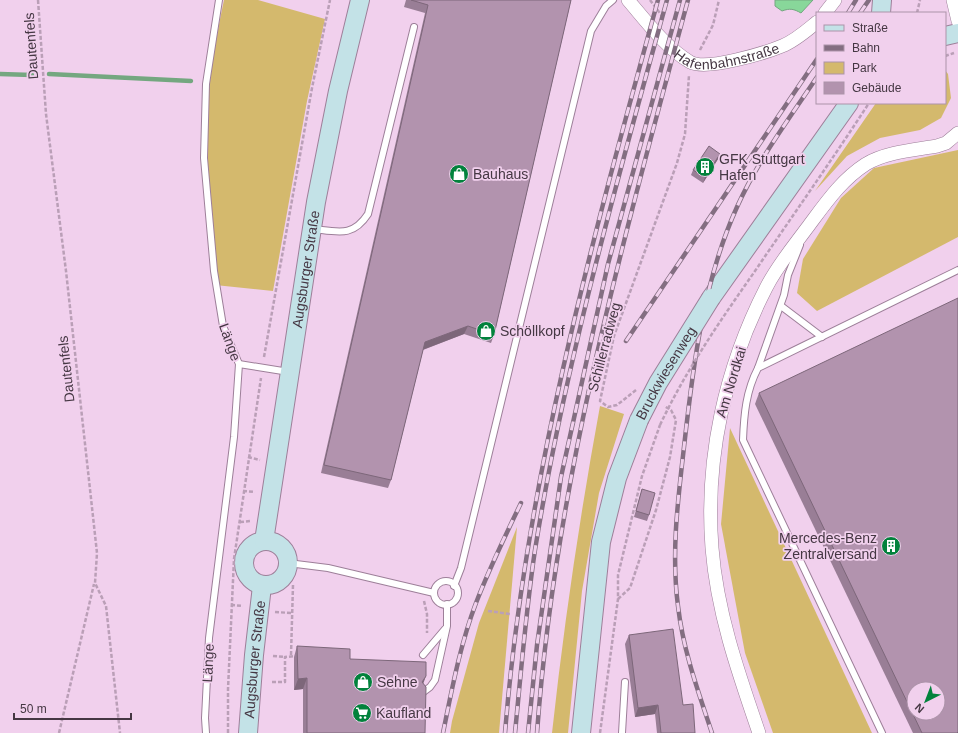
<svg xmlns="http://www.w3.org/2000/svg" width="958" height="733" font-family="Arial,sans-serif">
	<style>
		.green { fill: #d4b96d }
		.water { fill: #88d79a; stroke: #74a780 }
		.lines { fill: none; stroke-linecap: round; stroke-linejoin: round }
		.stream { stroke: #74a780; stroke-width: 4.5 }
		.lane-casing { stroke: #9d7f99; stroke-width: 8 }
		.street-casing { stroke: #9d7f99; stroke-width: 14 }
		.secondary-casing { stroke: #9d7f99; stroke-width: 20 }
		.path { stroke: #ba9fb7; stroke-width: 2.5; stroke-dasharray: 4 2; stroke-linecap: butt }
		.lane { stroke: #fff; stroke-width: 6 }
		.street { stroke: #fff; stroke-width: 13 }
		.secondary { stroke: #c3e2e7; stroke-width: 18 }
		.rail-casing { stroke: #836e81; stroke-width: 4.5 }
		.rail { stroke: #f1d0ed; stroke-width: 3; stroke-dasharray: 9; stroke-linecap: butt }
		.secondary-bridge-casing { stroke: #9d7f99; stroke-width: 20; stroke-linecap: butt }
		.path-bridge { stroke: #ba9fb7; stroke-width: 2.5; stroke-dasharray: 4 2; stroke-linecap: butt }
		.secondary-bridge { stroke: #c3e2e7; stroke-width: 18 }
		.wall { fill: #997e96 }
		.shaded-wall { fill: #7d677a }
		.building { fill: #b293ae; stroke: #7d677a; fill-rule: evenodd }
		.labels { text-anchor: middle; dominant-baseline: central; stroke-width: 3.5; stroke-linejoin: round; paint-order: stroke }
		.street-label { font-size: 14px; fill: #453743; stroke: #f1d0ed }
		.poi-label { font-size: 14px; fill: #453743; stroke: #f1d0ed; text-anchor: start }
	</style>
	<rect width="100%" height="100%" fill="#f1d0ed"/>
	<!-- green -->
	<g class="green">
		<path d="M224 0H258L325 19 307 101 273 291 215 285C212 248 207 210 206 173 203 115 212 56 224 0Z"/>
		<polygon points="945,70 948,74 951,98 941,118 920,130 880,138 847,156 815,191 876,103 945,103"/>
		<polygon points="958,150 958,237 817,311 797,293 803,259 841,198 874,168"/>
		<path d="M600 406 624 414 599 493 582 591 568 733H552C564 623 580 515 600 406Z"/>
		<polygon points="730,428 872,733 773,733 745,653 721,524"/>
		<polygon points="517,527 499,733 450,733 452,721 479,623"/>
	</g>
	<!-- water -->
	<path class="water" d="M775 0H813L801 13C794 9 790 8 782 11L775 6Z"/>
	<g class="lines">
		<!-- stream -->
		<g class="stream">
			<polyline points="0,74 32,75"/>
			<polyline points="49,74 191,81"/>
		</g>
		<!-- lane casing -->
		<g class="lane-casing">
			<g id="lane">
				<path d="M314 229C339 232 353 237 368 214L414 27"/>
				<polyline points="781,306 822,337"/>
				<polyline points="239,364 289,372"/>
				<polyline points="758,368 784,295 788,275 800,245"/>
				<polyline points="288,563 328,568 434,593"/>
				<circle cx="446" cy="593" r="12"/>
				<polyline points="454,586 461,568 591,31 606,6 613,0"/>
				<polyline points="423,655 445,629"/>
				<polyline points="422,693 430,687 435,680 447,626 447,604"/>
				<polyline points="206,733 205,718 209,638 234,437 239,364 223,326 214,271 204,158 206,84 219,0"/>
				<polyline points="622,733 625,682"/>
				<path d="M882 733 743 440C744 414 746 391 758 368L958 270"/>
			</g>
		</g>
		<!-- street casing -->
		<g class="street-casing">
			<g id="street">
				<path id="s1" d="M628 0C646 21 666 48 690 62 706 71 765 53 782 46 795 41 806 31 817 22"/>
				<polyline points="953,0 958,21"/>
				<polyline points="825,13 835,0"/>
				<path d="M759 733C738 672 717 612 712 548 705 458 725 368 766 288 777 266 793 247 807 228 825 204 841 180 866 164 886 152 914 150 937 146L946 143 958 133"/>
			</g>
		</g>
		<!-- secondary casing -->
		<g class="secondary-casing">
			<g id="secondary">
				<polyline points="881,13 882,0"/>
				<polyline points="945,36 958,33"/>
				<polyline points="711,298 849,103"/>
				<circle cx="266" cy="563" r="22"/>
				<path id="s2" d="M264 541 316 202 338 91 360 0"/>
				<path id="s3" d="M248 733 254 655 262 586"/>
				<polyline points="581,733 601,542 617,478 639,420"/>
			</g>
		</g>
		<!-- path -->
		<g class="path">
			<polyline points="38,0 46,114 66,271 97,553 95,583 106,606 120,733"/>
			<polyline points="650,0 662,16"/>
			<polyline points="917,13 920,0"/>
			<polyline points="700,50 713,25 719,0"/>
			<polyline points="945,56 954,53"/>
			<polyline points="264,357 312,88 330,0"/>
			<polyline points="636,390 617,405 608,407 600,401 614,336 677,163 685,134 689,75"/>
			<polyline points="248,457 260,460"/>
			<polyline points="243,491 255,492"/>
			<polyline points="240,522 251,521"/>
			<polyline points="618,599 630,588 656,510 670,457 676,420 671,410 664,406"/>
			<polyline points="424,601 427,614 427,633"/>
			<polyline points="231,605 243,606"/>
			<polyline points="488,611 510,614"/>
			<polyline points="275,612 291,613"/>
			<polyline points="291,655 293,585"/>
			<polyline points="273,656 285,657"/>
			<polyline points="272,682 285,682 285,657 296,656"/>
			<polyline points="59,733 94,584"/>
			<polyline points="228,733 228,689 234,559 261,378"/>
			<polyline points="600,733 618,599 618,575 642,476 660,425"/>
		</g>
		<!-- lane -->
		<use href="#lane" class="lane"/>
		<!-- street -->
		<use href="#street" class="street"/>
		<!-- secondary -->
		<use href="#secondary" class="secondary"/>
		<!-- rail casing -->
		<g class="rail-casing">
			<g id="rail">
				<polyline points="848,13 856,0"/>
				<polyline points="860,13 869,0"/>
				<polyline points="626,341 817,59"/>
				<path d="M443 733C452 689 460 645 476 603 489 569 505 536 521 503"/>
				<path d="M505 733C525 483 592 241 658 0"/>
				<path d="M515 733C521 672 526 610 535 550 565 364 617 181 667 0"/>
				<polyline points="528,733 537,645 561,477 608,264 680,0"/>
				<path d="M537 733C555 483 623 241 688 0"/>
				<path d="M712 733C698 691 683 650 678 606 671 553 678 499 684 447 693 366 703 282 737 207 758 160 789 119 817 77"/>
			</g>
		</g>
		<!-- rail -->
		<use href="#rail" class="rail"/>
		<!-- secondary-bridge casing -->
		<g class="secondary-bridge-casing">
			<g id="secondary-bridge">
				<path id="s4" d="M639 420 658 383 711 298"/>
			</g>
		</g>
		<!-- path-bridge -->
		<path class="path-bridge" d="M660 425C686 370 720 321 755 271 793 215 832 160 869 103"/>
		<!-- secondary-bridge -->
		<use href="#secondary-bridge" class="secondary-bridge"/>
	</g>
	<!-- wall -->
	<g class="wall">
		<polygon points="406,0 571,0 494,335 491,343 464,334 423,350 391,480 388,488 321,473 425,13 404,7"/>
		<polygon points="720,154 718,159 703,183 691,175 693,170"/>
		<polygon points="759,393 958,733 913,733 755,404"/>
		<polygon points="642,489 649,515 647,521 634,517"/>
		<polygon points="629,635 683,705 695,733 657,733 655,714 635,717 625,644"/>
		<polygon points="297,646 350,659 423,684 425,733 303,733 303,689 294,690 294,657"/>
	</g>
	<!-- shaded-wall -->
	<g class="shaded-wall">
		<polygon points="720,154 718,159 703,183 705,177"/>
		<polygon points="468,326 464,334 422,350 425,342"/>
		<polygon points="426,676 422,687 422,682"/>
		<polygon points="307,678 303,689 294,690 298,679"/>
		<polygon points="658,705 655,714 635,717 638,708"/>
	</g>
	<!-- building -->
	<g class="building">
		<polygon points="411,0 571,0 494,335 468,326 425,342 391,480 324,465 428,5"/>
		<polygon points="709,146 720,154 705,177 693,170"/>
		<path d="M958 298V732L957 733H922L759 393ZM914 689H938V713H914Z"/>
		<polygon points="642,489 655,493 649,515 636,511"/>
		<polygon points="673,629 683,705 693,704 695,733 661,733 658,705 638,708 629,635"/>
		<polygon points="297,646 350,649 350,659 426,662 426,676 422,682 426,687 425,733 307,733 307,678 298,679"/>
	</g>
	<!-- icons -->
	<defs>
		<g id="building-disc" transform="scale(1)"><circle r="9.5" fill="#02823c" stroke="#f1d0ed"/><path d="M-4-6H4V6H1V3H-1V6H-4ZM-2.5-4.3h1.7v1.8h-1.7ZM.8-4.3h1.7v1.8H.8ZM-2.5-1h1.7V.8h-1.7ZM.8-1h1.7V.8H.8Z" fill="#fff"/></g>
		<g id="shop-disc" transform="scale(1)"><circle r="9.5" fill="#02823c" stroke="#f1d0ed"/><path d="M-5-2.5h2.3a2.7 3.5 0 0 1 5.4 0H5L5.5 6h-11ZM-1.5-2.5h3a1.5 2.3 0 0 0-3 0Z" fill="#fff"/></g>
		<g id="supermarket-disc" transform="scale(1)"><circle r="9.5" fill="#02823c" stroke="#f1d0ed"/><path d="M-6-5.5h2.5l.6 2H6L4.5 2H-2.5L-4.4-4H-6ZM-1.5 3.2a1.3 1.3 0 1 0 .1 0ZM3 3.2a1.3 1.3 0 1 0 .1 0Z" fill="#fff"/></g>
	</defs>
	<g fill-rule="evenodd">
		<use href="#building-disc" x="705" y="167"/>
		<use href="#shop-disc" x="459" y="174"/>
		<use href="#shop-disc" x="486" y="331"/>
		<use href="#building-disc" x="891" y="546"/>
		<use href="#shop-disc" x="363" y="682"/>
		<use href="#supermarket-disc" x="362" y="713"/>
	</g>
	<g class="labels">
		<!-- street labels -->
		<g class="street-label">
			<text transform="translate(31 46) rotate(-94)">Dautenfels</text>
			<text stroke="none"><textPath href="#s1" startOffset="125">Hafenbahnstraße</textPath></text>
			<text stroke="none"><textPath href="#s2" startOffset="275">Augsburger Straße</textPath></text>
			<text transform="translate(230 342) rotate(70)">Länge</text>
			<text transform="translate(604 347) rotate(-75)">Schillerradweg</text>
			<text transform="translate(66 369) rotate(-96)">Dautenfels</text>
			<text stroke="none"><textPath href="#s4" startOffset="54">Bruckwiesenweg</textPath></text>
			<text transform="translate(731 382) rotate(-73)">Am Nordkai</text>
			<text stroke="none"><textPath href="#s3" startOffset="74">Augsburger Straße</textPath></text>
			<text transform="translate(208 663) rotate(-87)">Länge</text>
		</g>
		<!-- poi labels -->
		<g class="poi-label">
			<text x="719" y="159">GFK Stuttgart<tspan x="719" dy="16">Hafen</tspan></text>
			<text x="473" y="174">Bauhaus</text>
			<text x="500" y="331">Schöllkopf</text>
			<text x="877" y="538" text-anchor="end">Mercedes-Benz<tspan x="877" dy="16">Zentralversand</tspan></text>
			<text x="377" y="682">Sehne</text>
			<text x="376" y="713">Kaufland</text>
		</g>
	</g>
	<!-- legend -->
	<rect x="816" y="12" width="130" height="92" fill="#f1d0ed" stroke="#ac93a9"/>
	<rect x="824" y="25" width="20" height="6" fill="#c3e2e7" stroke="#ac93a9"/>
	<text x="852" y="32" font-size="12" fill="#453743">Straße</text>
	<rect x="824" y="45" width="20" height="6" fill="#836e81" stroke="#ac93a9"/>
	<text x="852" y="52" font-size="12" fill="#453743">Bahn</text>
	<rect x="824" y="62" width="20" height="12" fill="#d4b96d" stroke="#ac93a9"/>
	<text x="852" y="72" font-size="12" fill="#453743">Park</text>
	<rect x="824" y="82" width="20" height="12" fill="#b293ae" stroke="#ac93a9"/>
	<text x="852" y="92" font-size="12" fill="#453743">Gebäude</text>
	<!-- north arrow -->
	<g transform="translate(926 701) rotate(222)"><circle r="19" fill="#f1d0ed" stroke="#ac93a9"/>
	<path d="M0-3L7 15L0 10L-7 15Z" fill="#02823c"/>
	<text y="-6" font-size="11" font-weight="bold" text-anchor="middle" fill="#453743">N</text>
	</g>
	<!-- scale -->
	<path d="M14 713v6h117v-6" fill="none" stroke="#453743" stroke-width="2"/>
	<text x="20" y="713" font-size="12" fill="#453743" stroke="#f1d0ed" stroke-width="3" paint-order="stroke">50 m</text>
</svg>
